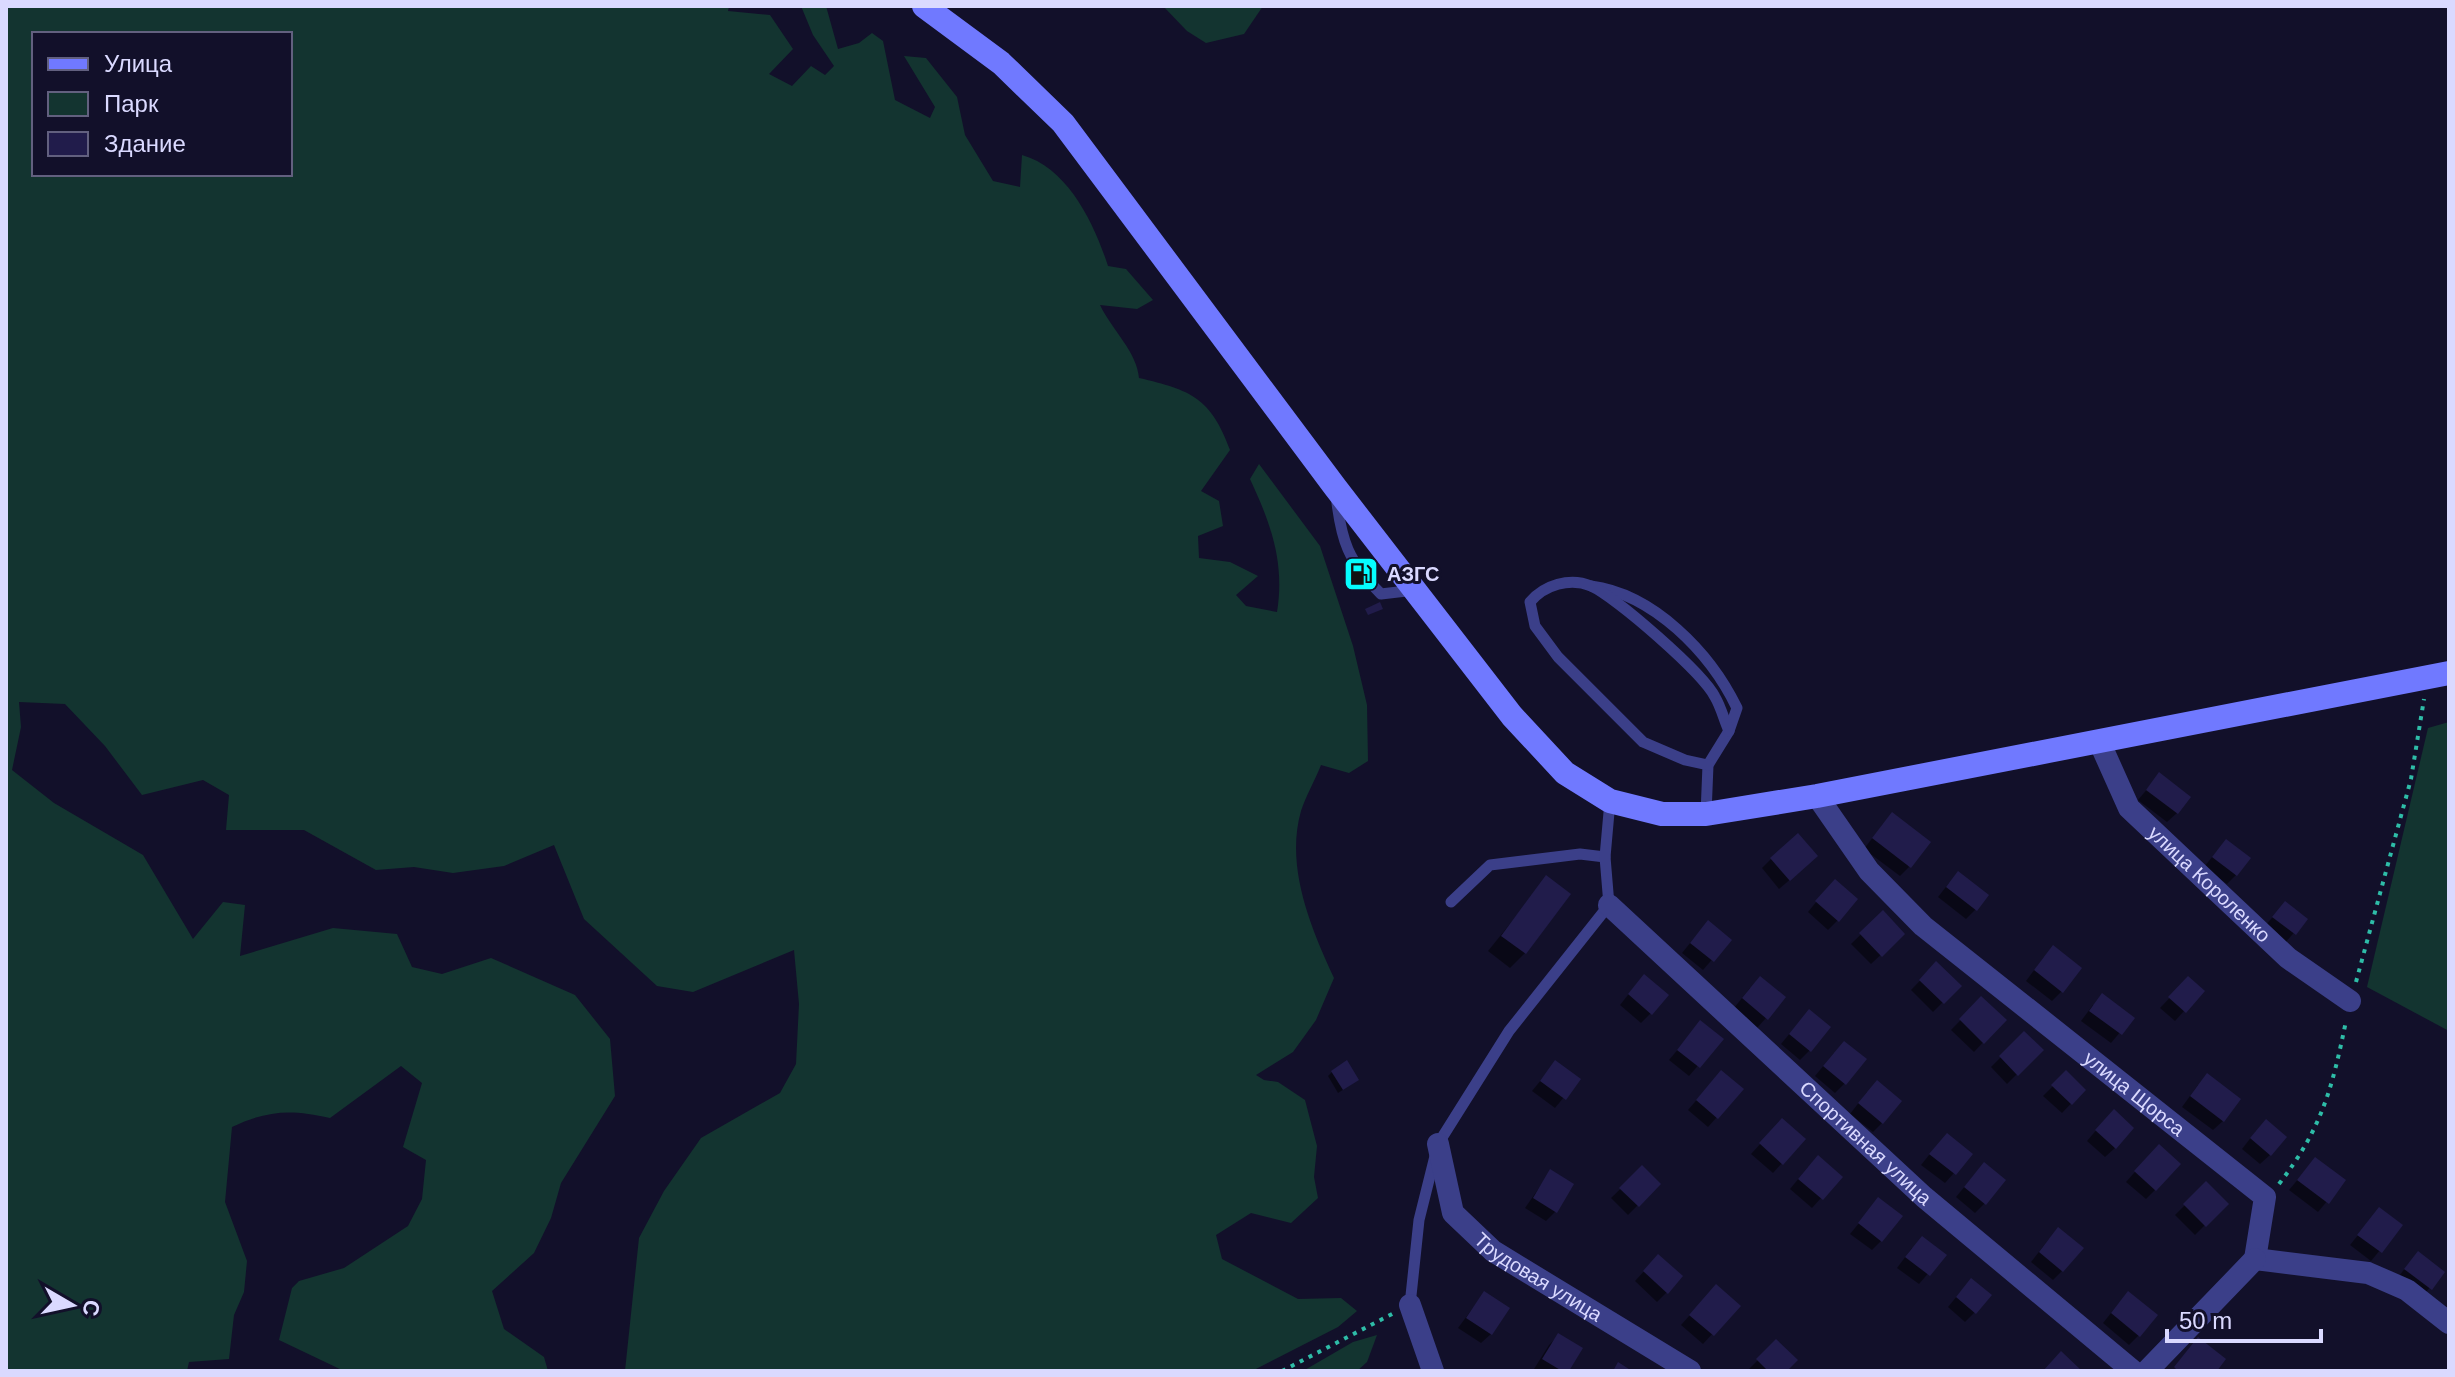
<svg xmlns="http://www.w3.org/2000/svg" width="2455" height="1377" font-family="Arial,sans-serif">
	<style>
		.green { fill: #133430; fill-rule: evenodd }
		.shadow { fill: #0007 }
		.building { fill: #211c4b }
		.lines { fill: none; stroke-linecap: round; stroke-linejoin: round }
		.path { stroke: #2ebda8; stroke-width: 4; stroke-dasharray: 4 6; stroke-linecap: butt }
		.lane { stroke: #3b3f89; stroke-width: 11 }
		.street { stroke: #3b3f89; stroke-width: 22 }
		.secondary { stroke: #7079ff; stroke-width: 24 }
		.labels { text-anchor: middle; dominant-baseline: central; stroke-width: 6; stroke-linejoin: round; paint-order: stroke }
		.poi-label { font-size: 20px; font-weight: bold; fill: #dad9ff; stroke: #12102a; text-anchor: start }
		.street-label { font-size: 20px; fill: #dad9ff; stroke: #12102a }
	</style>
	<rect width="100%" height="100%" fill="#12102a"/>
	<!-- green -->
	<g class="green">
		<path d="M6 6H729L728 11 770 15 793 49 769 74 792 86 811 66 825 75 834 66 813 35 801 6H826L838 49 859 43 872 33 883 41 895 100 930 118 935 107 904 56 926 58 957 97 965 135 993 181 1020 187 1022 155C1068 168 1094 223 1108 266L1126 269 1153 300 1137 309 1100 305C1112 330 1137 352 1139 378 1191 390 1211 398 1230 450L1201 491 1219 501 1223 526 1198 536 1199 558 1230 562 1258 576 1236 595 1246 606 1277 612C1285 563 1271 524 1250 479L1259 464 1320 546 1353 646 1367 705 1368 761 1349 773 1321 765C1315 780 1306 796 1301 811 1285 867 1311 928 1334 978L1316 1020 1293 1052 1256 1075 1264 1080 1278 1082 1305 1100 1317 1146 1314 1177 1318 1198 1291 1223 1251 1213 1216 1235 1222 1259 1298 1299 1341 1298 1357 1311 1338 1327 1252 1371H625L639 1238 664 1191 701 1138 780 1093 796 1064 799 1004 794 950 693 992 657 986 584 919 554 845 504 866 453 873 414 867 376 870 304 830H226L229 795 203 780 142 795 105 746 65 704 19 702 21 727 12 770 54 803 143 855 193 939 223 902 245 905 240 956 333 928 397 934 412 967 442 974 491 958 575 995 610 1039 615 1096 561 1183 551 1218 534 1253 492 1291 504 1329 544 1357 548 1371H344L279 1340 292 1288 299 1281 344 1268 408 1226 422 1199 426 1160 403 1147 422 1083 401 1066 330 1118C291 1109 268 1110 232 1127L225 1202 247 1261 244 1292 234 1315 229 1359 189 1362 187 1371H6ZM34 34H290V174H34Z"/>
		<polygon points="1163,6 1263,6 1244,34 1206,43 1187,31"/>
		<polygon points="2449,722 2449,1031 2367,987 2428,728"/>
		<polygon points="1377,1335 1367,1362 1357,1371 1303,1371 1353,1342"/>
	</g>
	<!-- shadow -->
	<g class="shadow">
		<polygon points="2159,775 2177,813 2167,822 2138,800"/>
		<polygon points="1883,824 1909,867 1900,876 1864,849"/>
		<polygon points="2217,851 2236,875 2227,884 2204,867"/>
		<polygon points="1771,859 1806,866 1779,889 1762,868"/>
		<polygon points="1547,878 1525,953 1510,968 1488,951"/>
		<polygon points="1949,883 1976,909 1966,919 1938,897"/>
		<polygon points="1825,891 1838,920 1828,930 1808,912"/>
		<polygon points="2285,903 2306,919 2285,943 2264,927"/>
		<polygon points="1883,913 1903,934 1871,964 1851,944"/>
		<polygon points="1699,932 1729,940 1703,970 1682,953"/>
		<polygon points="2044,957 2062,991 2052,1001 2026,981"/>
		<polygon points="1936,964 1959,986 1933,1012 1911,990"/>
		<polygon points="1635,986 1651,1013 1641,1023 1620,1005"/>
		<polygon points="1750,988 1766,1018 1757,1028 1734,1008"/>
		<polygon points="2179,988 2184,1011 2175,1021 2160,1008"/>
		<polygon points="1981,999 2004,1020 1974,1052 1951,1030"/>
		<polygon points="2093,1005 2132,1018 2111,1043 2081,1021"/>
		<polygon points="1800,1021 1810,1050 1800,1060 1781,1044"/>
		<polygon points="1700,1023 1721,1039 1689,1076 1669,1060"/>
		<polygon points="2024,1034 2041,1050 2007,1084 1991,1067"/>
		<polygon points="1834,1053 1845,1083 1835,1093 1815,1076"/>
		<polygon points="1555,1063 1578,1080 1555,1108 1532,1091"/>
		<polygon points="1332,1072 1352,1084 1338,1093 1328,1076"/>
		<polygon points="2066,1073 2084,1090 2062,1113 2043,1096"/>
		<polygon points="1712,1082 1717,1117 1708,1127 1688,1110"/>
		<polygon points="2198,1085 2223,1121 2213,1130 2182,1107"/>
		<polygon points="1867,1092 1882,1123 1873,1132 1850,1114"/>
		<polygon points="2104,1121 2115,1148 2105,1157 2087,1141"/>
		<polygon points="1773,1130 1782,1163 1773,1173 1751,1154"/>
		<polygon points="2256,1131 2270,1155 2260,1164 2242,1149"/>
		<polygon points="1937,1145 1970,1155 1945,1183 1921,1165"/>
		<polygon points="2149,1156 2155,1190 2146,1199 2126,1182"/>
		<polygon points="2315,1159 2344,1181 2318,1212 2289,1190"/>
		<polygon points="1808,1167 1840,1177 1812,1208 1790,1189"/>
		<polygon points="1642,1168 1659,1184 1628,1215 1611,1198"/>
		<polygon points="1550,1172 1555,1212 1546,1221 1525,1208"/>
		<polygon points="1975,1174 1985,1203 1975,1213 1956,1197"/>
		<polygon points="2206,1184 2226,1204 2195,1235 2175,1215"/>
		<polygon points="1878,1200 1881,1241 1872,1250 1850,1234"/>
		<polygon points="2379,1209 2400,1226 2371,1261 2350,1245"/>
		<polygon points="2049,1239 2062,1271 2053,1280 2031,1262"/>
		<polygon points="1912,1248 1944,1255 1919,1284 1897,1268"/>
		<polygon points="1658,1256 1667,1292 1657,1302 1635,1281"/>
		<polygon points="2409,1263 2443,1272 2421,1298 2396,1280"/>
		<polygon points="1962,1290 1975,1312 1965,1322 1948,1307"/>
		<polygon points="1484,1293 1491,1334 1481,1343 1458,1328"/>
		<polygon points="1707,1296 1738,1306 1703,1344 1681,1325"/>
		<polygon points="2119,1303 2139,1335 2129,1345 2103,1323"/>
		<polygon points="1558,1336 1567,1371 1534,1369 1549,1345"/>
		<polygon points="1776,1342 1784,1371 1749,1371 1748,1370"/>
	</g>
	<!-- building -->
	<g class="building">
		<polygon points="1380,602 1383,609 1368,615 1365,609"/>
		<polygon points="2159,772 2191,797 2178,814 2146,790"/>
		<polygon points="1892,812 1931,842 1911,868 1872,838"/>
		<polygon points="1798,833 1818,856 1790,881 1770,858"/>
		<polygon points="2226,839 2251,858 2237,876 2212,857"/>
		<polygon points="1958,871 1989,895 1977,911 1946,887"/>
		<polygon points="1546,875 1571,894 1526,954 1501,936"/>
		<polygon points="1835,879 1858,899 1839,922 1815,901"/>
		<polygon points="2285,901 2308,919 2296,935 2272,917"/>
		<polygon points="1883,910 1905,934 1882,957 1859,933"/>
		<polygon points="1708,920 1732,940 1714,962 1690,943"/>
		<polygon points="2053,945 2082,968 2063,993 2034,970"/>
		<polygon points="1936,961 1962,986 1944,1004 1919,980"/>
		<polygon points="1644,974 1669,995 1652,1015 1628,994"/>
		<polygon points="1760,976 1786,997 1768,1020 1742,998"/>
		<polygon points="2188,976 2205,991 2186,1013 2168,997"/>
		<polygon points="2102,993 2135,1018 2122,1035 2089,1011"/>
		<polygon points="1981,996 2007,1020 1984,1044 1959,1019"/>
		<polygon points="1809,1009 1831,1027 1811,1052 1789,1034"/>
		<polygon points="1700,1020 1724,1039 1700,1068 1677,1050"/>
		<polygon points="2024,1031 2044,1050 2018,1076 1999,1056"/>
		<polygon points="1844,1041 1867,1059 1846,1085 1823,1066"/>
		<polygon points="1347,1060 1359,1080 1343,1090 1331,1071"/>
		<polygon points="1555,1060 1581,1079 1566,1100 1540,1081"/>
		<polygon points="1721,1070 1744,1089 1718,1119 1696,1100"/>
		<polygon points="2066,1070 2086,1090 2072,1105 2051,1085"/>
		<polygon points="2207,1073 2241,1099 2224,1122 2190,1096"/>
		<polygon points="1877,1080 1902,1101 1883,1124 1858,1103"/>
		<polygon points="2114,1109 2134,1128 2116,1149 2095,1130"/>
		<polygon points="1782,1118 1806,1139 1783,1165 1759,1143"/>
		<polygon points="2266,1119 2287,1137 2271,1156 2250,1138"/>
		<polygon points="1947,1133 1973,1154 1956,1175 1929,1154"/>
		<polygon points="2159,1144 2181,1164 2156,1191 2134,1171"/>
		<polygon points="1818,1155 1843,1177 1823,1200 1798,1179"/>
		<polygon points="2315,1157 2346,1180 2329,1204 2297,1180"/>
		<polygon points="1984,1162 2006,1180 1986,1205 1964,1187"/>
		<polygon points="1642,1165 1661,1184 1639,1207 1619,1188"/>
		<polygon points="1550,1169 1574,1184 1557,1213 1533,1198"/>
		<polygon points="2206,1181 2229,1204 2206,1227 2183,1204"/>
		<polygon points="1878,1197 1903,1216 1882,1242 1858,1223"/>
		<polygon points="2379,1207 2403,1225 2382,1253 2357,1235"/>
		<polygon points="2058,1227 2084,1248 2063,1272 2039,1252"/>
		<polygon points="1922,1236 1947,1255 1930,1276 1905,1257"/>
		<polygon points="2418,1251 2445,1272 2432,1290 2404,1269"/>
		<polygon points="1658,1254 1683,1276 1668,1294 1643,1271"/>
		<polygon points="1971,1278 1992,1295 1976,1314 1956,1297"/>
		<polygon points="1716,1284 1741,1306 1714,1336 1689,1315"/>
		<polygon points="1484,1291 1510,1308 1492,1335 1466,1318"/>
		<polygon points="2128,1291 2158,1315 2140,1337 2111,1313"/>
		<polygon points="1558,1333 1583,1348 1569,1371 1562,1371 1542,1359"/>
		<polygon points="2198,1337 2226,1359 2217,1371 2178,1371 2174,1367"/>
		<polygon points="1776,1339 1798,1360 1787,1371 1768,1371 1756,1359"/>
		<polygon points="2061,1351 2082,1371 2043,1371"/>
		<polygon points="1618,1362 1632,1371 1613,1371"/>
	</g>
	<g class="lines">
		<!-- path -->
		<g class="path">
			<polyline points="2356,982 2411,779 2424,699"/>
			<path d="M2279 1184C2322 1128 2332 1089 2346 1021"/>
			<polyline points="1282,1371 1394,1313"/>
		</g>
		<!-- lane -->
		<g class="lane">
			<path d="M1336 495C1341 541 1348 561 1381 594L1415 590"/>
			<path d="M1591 586C1653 594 1710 652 1737 708L1729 731 1708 765 1706 814"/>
			<path d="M1708 765 1685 760 1643 742 1558 657 1535 626 1530 602C1544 585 1570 577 1591 586 1616 597 1703 673 1715 697 1721 707 1724 720 1729 731"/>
			<polyline points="1451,902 1490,865 1580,854 1605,857"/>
			<polyline points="1410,1305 1419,1220 1438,1144 1509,1031 1609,905 1605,857 1610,801"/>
		</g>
		<!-- street -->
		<g class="street">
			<path id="s1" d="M2099 741 2129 808 2288 958 2350 1001"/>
			<path id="s2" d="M1817 796 1869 871 1923 926 2265 1197 2255 1259 2368 1273 2407 1290 2449 1323"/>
			<path id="s3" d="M1609 905 1924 1197 2133 1371"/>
			<path id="s4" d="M1438 1144 1453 1213 1493 1251 1690 1371"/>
			<polyline points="1410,1305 1433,1371"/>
			<polyline points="2147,1371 2255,1259"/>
		</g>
		<!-- secondary -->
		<polyline class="secondary" points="924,6 1001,63 1063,123 1335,487 1512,716 1565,773 1610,801 1662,814 1706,814 1817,796 2449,673"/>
	</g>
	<!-- icons -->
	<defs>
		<g id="fuel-square" transform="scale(1.8)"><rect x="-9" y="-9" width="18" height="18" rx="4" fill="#05fdff" stroke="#12102a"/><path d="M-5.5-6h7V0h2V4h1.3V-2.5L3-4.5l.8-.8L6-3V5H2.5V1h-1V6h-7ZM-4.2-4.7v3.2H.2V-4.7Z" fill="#111"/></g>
	</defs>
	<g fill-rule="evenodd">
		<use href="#fuel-square" x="1361" y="574"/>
	</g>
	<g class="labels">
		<!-- poi labels -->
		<g class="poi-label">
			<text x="1387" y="574">АЗГС</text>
		</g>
		<!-- street labels -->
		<g class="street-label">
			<text stroke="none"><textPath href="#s1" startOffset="184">улица Короленко</textPath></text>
			<text stroke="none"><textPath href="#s2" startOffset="438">улица Щорса</textPath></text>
			<text stroke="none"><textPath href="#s3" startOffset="350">Спортивная улица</textPath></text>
			<text stroke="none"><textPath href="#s4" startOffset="178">Трудовая улица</textPath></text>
		</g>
	</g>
	<!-- border -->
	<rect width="2455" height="1377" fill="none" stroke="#dad9ff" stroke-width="16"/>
	<!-- legend -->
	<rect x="32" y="32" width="260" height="144" fill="#12102a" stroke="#62607f" stroke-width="2"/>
	<rect x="48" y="58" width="40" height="12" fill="#7079ff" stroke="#62607f" stroke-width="2"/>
	<text x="104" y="72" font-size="24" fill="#dad9ff">Улица</text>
	<rect x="48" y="92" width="40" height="24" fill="#133430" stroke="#62607f" stroke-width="2"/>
	<text x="104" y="112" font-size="24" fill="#dad9ff">Парк</text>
	<rect x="48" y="132" width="40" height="24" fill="#211c4b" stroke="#62607f" stroke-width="2"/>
	<text x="104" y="152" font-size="24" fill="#dad9ff">Здание</text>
	<!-- north arrow -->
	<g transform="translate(72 1305) rotate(99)" stroke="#12102a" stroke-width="6" paint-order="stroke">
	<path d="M0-6L14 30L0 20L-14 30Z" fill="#dad9ff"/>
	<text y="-12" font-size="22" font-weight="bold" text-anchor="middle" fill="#dad9ff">С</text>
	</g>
	<!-- scale -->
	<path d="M2167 1329v12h154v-12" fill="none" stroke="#dad9ff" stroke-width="4"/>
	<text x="2179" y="1329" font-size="24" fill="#dad9ff" stroke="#12102a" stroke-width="6" paint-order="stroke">50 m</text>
</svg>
